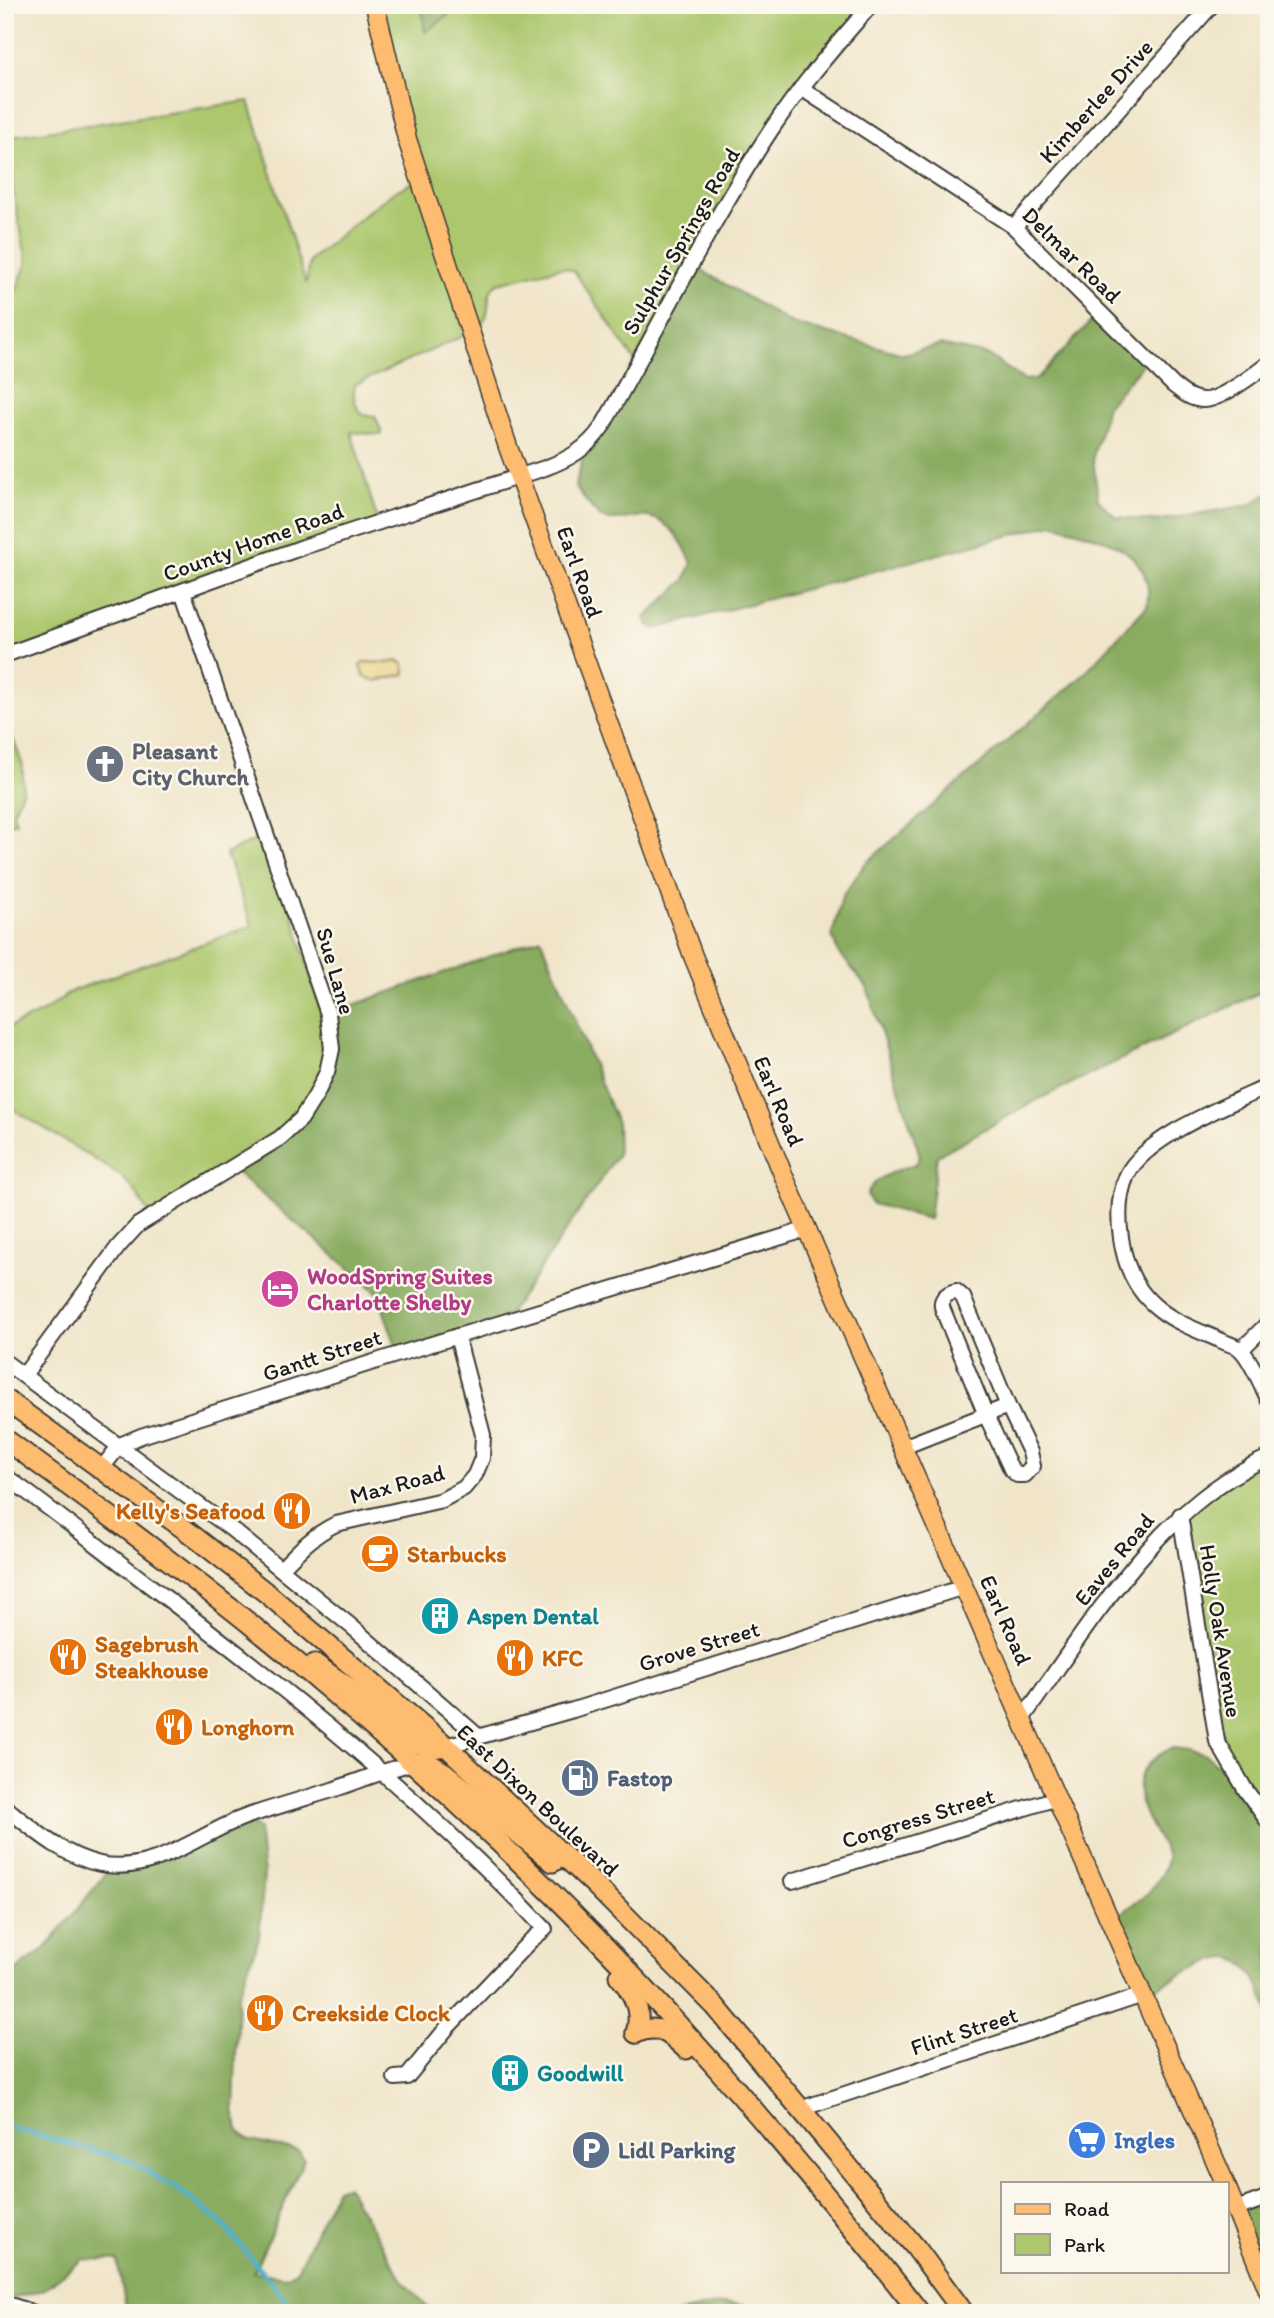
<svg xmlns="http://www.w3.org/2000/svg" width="1274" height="2318" font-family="Itim,sans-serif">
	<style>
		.green { fill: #acc76d; stroke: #647244; stroke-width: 2 }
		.forest { fill: #89ac60; stroke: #52643e; stroke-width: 2 }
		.sand { fill: #eeda9e; stroke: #857b5d; stroke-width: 2 }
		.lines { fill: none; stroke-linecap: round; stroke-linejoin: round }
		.stream { stroke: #4db1cc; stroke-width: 4.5 }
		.minor-casing { stroke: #3c3a36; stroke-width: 18 }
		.major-casing { stroke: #3c3a36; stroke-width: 21 }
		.highway-casing { stroke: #3c3a36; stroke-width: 23 }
		.minor { stroke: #fff; stroke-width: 14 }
		.major { stroke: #fdbc70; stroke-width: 18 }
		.highway { stroke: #fdbc70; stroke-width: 19 }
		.labels { text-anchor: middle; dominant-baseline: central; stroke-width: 5; stroke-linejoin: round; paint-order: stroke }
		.street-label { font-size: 23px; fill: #1c1c1c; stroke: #fbf7ec }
		.worship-label { font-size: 23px; font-weight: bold; fill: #5b616d; stroke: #fbf7ec; text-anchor: start }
		.hotel-label { font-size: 23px; font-weight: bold; fill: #b23c85; stroke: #fbf7ec; text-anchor: start }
		.food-label { font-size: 23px; font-weight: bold; fill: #c56008; stroke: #fbf7ec; text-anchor: start }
		.culture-label { font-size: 23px; font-weight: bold; fill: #0d838f; stroke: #fbf7ec; text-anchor: start }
		.service-label { font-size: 23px; font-weight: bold; fill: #4e5e75; stroke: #fbf7ec; text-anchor: start }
		.shop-label { font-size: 23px; font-weight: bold; fill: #366cbe; stroke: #fbf7ec; text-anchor: start }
	</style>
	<rect width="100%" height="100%" fill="#fbf7ec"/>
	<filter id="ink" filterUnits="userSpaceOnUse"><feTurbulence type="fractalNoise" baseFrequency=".0143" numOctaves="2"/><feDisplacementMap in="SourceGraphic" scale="14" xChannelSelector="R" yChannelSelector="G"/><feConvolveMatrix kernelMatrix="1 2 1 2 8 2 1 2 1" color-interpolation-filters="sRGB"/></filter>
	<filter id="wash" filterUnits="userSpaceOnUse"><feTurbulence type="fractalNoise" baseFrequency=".00686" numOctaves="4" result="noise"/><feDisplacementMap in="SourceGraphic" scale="28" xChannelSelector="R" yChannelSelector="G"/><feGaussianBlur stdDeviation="1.57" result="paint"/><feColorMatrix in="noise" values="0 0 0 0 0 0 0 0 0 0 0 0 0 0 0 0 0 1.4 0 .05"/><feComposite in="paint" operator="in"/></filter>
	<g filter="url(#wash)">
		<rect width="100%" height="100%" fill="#f0e5c9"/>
		<!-- green -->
		<g class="green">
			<path d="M375 5H422L425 32 462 5H871L801 88 637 364 574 271 563 267 498 283C484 291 492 309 484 321 481 326 474 330 470 333L356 384C351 394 355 407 363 415L375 416 382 433 381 435 351 432 378 522 5 655V319L27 262 5 149V137L249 101 306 284 310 260 371 209 394 192 419 179Z"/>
			<polygon points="5,717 23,766 23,789 13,813 16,822 5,826"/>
			<polygon points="259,838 282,877 332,1049 301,1119 151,1216 135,1191 120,1175 5,1104 5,1029 43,1012 72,991 252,926 226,854"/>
			<polygon points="1269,1457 1269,1823 1225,1758 1180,1515"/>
		</g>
		<!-- forest -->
		<g class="forest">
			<polygon points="422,5 462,5 425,32"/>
			<path d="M691 264 791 323 903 354 940 345 988 355 1024 380 1037 379 1100 312 1147 359 1107 406 1093 457 1098 500 1116 517 1155 521 1249 505 1269 493V988L1037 1100 937 1156 929 1219 872 1204 867 1196C872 1176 900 1170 917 1163L920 1156 867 987 837 950 832 935 842 897 865 864 1080 678 1147 606C1148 599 1149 590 1147 583 1137 542 1088 535 1053 524L655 629 649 625 645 618 685 580 692 563C684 545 671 520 648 517 632 514 616 526 600 516 590 509 582 495 575 486L586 446Z"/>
			<polygon points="541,938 617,1123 618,1154 504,1322 399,1354 377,1292 231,1168 279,1138 327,1072 328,1014"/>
			<path d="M1173 1748 1189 1750 1206 1755 1245 1789 1269 1823V2013C1263 1995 1253 1965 1234 1959 1215 1952 1161 1986 1143 1995L1110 1920C1137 1902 1160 1891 1168 1857 1148 1817 1111 1774 1173 1748Z"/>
			<polygon points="242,1818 259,1829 264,1874 259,1938 238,1995 234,2110 238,2130 250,2141 299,2151 304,2159 254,2272 285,2277 297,2270 337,2188 347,2186 402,2279 432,2313 127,2313 117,2260 83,2259 43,2290 5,2301 5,1983 23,1964 45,1949 113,1865 122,1865"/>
			<polygon points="1269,2197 1269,2262 1249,2242 1236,2209"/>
			<polygon points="726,2303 747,2306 752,2313 676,2313"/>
		</g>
		<!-- sand -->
		<polygon class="sand" points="398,661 404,664 405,674 376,681 364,676 360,666 364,662 388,663"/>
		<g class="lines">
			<!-- stream -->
			<polyline class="stream" points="5,2126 128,2160 182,2192 220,2221 297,2313"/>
		</g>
	</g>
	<g filter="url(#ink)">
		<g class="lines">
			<!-- minor casing -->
			<g class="minor-casing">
				<g id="minor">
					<path d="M801 88 1014 227 1173 385C1182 392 1190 399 1202 400 1218 402 1255 374 1269 363"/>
					<polyline points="1014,227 1212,5"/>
					<path d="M5 655 303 547 545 468C569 459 587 449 602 427 659 328 708 225 771 130 801 85 836 45 871 5"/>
					<path d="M1269 1086C1230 1104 1146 1136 1127 1175 1118 1195 1118 1217 1121 1238 1125 1267 1136 1292 1160 1310 1178 1324 1202 1332 1222 1341 1228 1344 1237 1346 1241 1350 1252 1361 1262 1387 1269 1401"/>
					<path d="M956 1291 963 1297 1008 1406 1030 1452 1033 1466 1025 1475H1017L1011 1469 986 1415 943 1310C939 1300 946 1293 956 1291Z"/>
					<polyline points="1241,1350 1269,1322"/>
					<polyline points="5,1362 230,1528 351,1626 478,1736"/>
					<polyline points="24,1375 118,1247 138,1225 280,1138 301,1119 316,1095 327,1072 332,1049 328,1014 183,591"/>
					<polyline points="903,1447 1008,1406"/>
					<polyline points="102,1468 120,1445 141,1436 399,1354 808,1229"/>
					<path d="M5 1476C53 1510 99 1547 145 1582 286 1688 424 1800 545 1929L530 1941 446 2029 407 2077 395 2078"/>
					<polyline points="1180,1515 1217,1741 1245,1789 1269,1823"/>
					<path d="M281 1569C298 1551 313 1535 336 1524L442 1500 464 1488 475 1475 482 1458 483 1435 457 1336"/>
					<path d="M1022 1719C1090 1625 1159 1505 1269 1457"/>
					<polyline points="446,1746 573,1710 964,1587"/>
					<path d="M5 1807C34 1830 63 1856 100 1864 154 1875 198 1834 245 1817 274 1807 303 1799 332 1790 359 1781 385 1770 413 1763"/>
					<polyline points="792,1881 1057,1798"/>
					<polyline points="800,2109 1143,1995"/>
					<polyline points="1236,2209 1269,2197"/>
					<polyline points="5,2303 34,2313"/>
				</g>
			</g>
			<!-- major casing -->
			<g class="major-casing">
				<g id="major">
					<polyline points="375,5 407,139 508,447 693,956 785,1179 1225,2183"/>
					<polyline points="1227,2188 1269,2292"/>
				</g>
			</g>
			<!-- highway casing -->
			<g class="highway-casing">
				<g id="highway">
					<polyline points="5,1399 187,1531 269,1595 446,1746 594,1884 715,2006 916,2248 964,2313"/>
					<path d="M5 1439C103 1511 201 1582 294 1660 359 1714 423 1771 485 1829 644 1977 786 2142 920 2313"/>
					<polyline points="315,1664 366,1700 419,1744 434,1748 446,1746"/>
					<polyline points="415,1763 428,1763 445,1773 553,1862"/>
					<path d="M619 1976C633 1992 643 2011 636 2033"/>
					<path d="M636 2033C659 2023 669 2033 686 2049"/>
				</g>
			</g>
			<!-- minor -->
			<use href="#minor" class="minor"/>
			<!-- major -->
			<use href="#major" class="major"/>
			<!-- highway -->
			<use href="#highway" class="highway"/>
		</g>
	</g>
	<!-- icons -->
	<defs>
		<g id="church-disc" transform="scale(2.0125)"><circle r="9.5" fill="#6b7280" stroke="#fbf7ec"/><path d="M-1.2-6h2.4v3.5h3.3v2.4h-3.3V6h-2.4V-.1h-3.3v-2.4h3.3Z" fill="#fff"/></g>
		<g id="hotel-disc" transform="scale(2.0125)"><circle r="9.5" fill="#d1479c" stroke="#fbf7ec"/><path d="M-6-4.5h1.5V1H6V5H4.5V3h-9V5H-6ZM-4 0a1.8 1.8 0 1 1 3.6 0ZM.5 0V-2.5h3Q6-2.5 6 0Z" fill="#fff"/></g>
		<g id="restaurant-disc" transform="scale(2.0125)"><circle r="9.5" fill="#e8710a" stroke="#fbf7ec"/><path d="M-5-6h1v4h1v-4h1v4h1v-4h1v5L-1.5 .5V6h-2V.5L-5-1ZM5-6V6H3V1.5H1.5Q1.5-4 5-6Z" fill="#fff"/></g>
		<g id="cafe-disc" transform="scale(2.0125)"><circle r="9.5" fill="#e8710a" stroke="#fbf7ec"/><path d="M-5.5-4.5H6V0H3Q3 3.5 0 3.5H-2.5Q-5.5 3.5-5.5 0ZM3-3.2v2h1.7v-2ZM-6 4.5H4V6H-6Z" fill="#fff"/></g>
		<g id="building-disc" transform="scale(2.0125)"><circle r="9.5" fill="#0f9aa8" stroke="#fbf7ec"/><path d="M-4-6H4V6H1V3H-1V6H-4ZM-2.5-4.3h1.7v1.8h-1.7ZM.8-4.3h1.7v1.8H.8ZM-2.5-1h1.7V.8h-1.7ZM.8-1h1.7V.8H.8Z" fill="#fff"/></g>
		<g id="fuel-disc" transform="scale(2.0125)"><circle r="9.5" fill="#5c6f8a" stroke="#fbf7ec"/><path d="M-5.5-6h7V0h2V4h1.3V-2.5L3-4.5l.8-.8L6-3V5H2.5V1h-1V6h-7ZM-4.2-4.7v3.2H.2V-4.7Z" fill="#fff"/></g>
		<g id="supermarket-disc" transform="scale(2.0125)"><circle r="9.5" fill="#3f7fe0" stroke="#fbf7ec"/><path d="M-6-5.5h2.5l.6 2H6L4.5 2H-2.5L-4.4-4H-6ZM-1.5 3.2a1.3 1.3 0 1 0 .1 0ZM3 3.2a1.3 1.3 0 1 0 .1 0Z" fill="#fff"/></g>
		<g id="parking-disc" transform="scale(2.0125)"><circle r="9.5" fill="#5c6f8a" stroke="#fbf7ec"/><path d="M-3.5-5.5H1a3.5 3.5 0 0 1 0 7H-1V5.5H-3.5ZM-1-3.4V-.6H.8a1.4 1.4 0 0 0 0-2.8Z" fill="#fff"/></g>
	</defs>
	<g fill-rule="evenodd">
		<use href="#church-disc" x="105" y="764"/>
		<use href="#hotel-disc" x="280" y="1289"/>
		<use href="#restaurant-disc" x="292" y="1511"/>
		<use href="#cafe-disc" x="380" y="1554"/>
		<use href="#building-disc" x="440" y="1616"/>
		<use href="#restaurant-disc" x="68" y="1657"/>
		<use href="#restaurant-disc" x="515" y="1658"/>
		<use href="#restaurant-disc" x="174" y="1727"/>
		<use href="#fuel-disc" x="580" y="1778"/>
		<use href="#restaurant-disc" x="265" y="2013"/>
		<use href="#building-disc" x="510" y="2073"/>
		<use href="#supermarket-disc" x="1087" y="2140"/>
		<use href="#parking-disc" x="591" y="2150"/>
	</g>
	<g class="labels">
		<!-- street labels -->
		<g class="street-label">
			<text transform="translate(1096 101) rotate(-48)">Kimberlee Drive</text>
			<text transform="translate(681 241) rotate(-60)">Sulphur Springs Road</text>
			<text transform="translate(1072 255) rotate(44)">Delmar Road</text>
			<text transform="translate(253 542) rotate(-20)">County Home Road</text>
			<text transform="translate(580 572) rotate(70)">Earl Road</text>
			<text transform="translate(336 971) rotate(74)">Sue Lane</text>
			<text transform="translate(779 1101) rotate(67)">Earl Road</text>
			<text transform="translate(322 1355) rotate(-18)">Gantt Street</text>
			<text transform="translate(397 1484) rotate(-15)">Max Road</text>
			<text transform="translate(1114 1559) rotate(-51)">Eaves Road</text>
			<text transform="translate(1006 1620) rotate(66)">Earl Road</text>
			<text transform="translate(1221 1631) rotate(81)">Holly Oak Avenue</text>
			<text transform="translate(699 1646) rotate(-17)">Grove Street</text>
			<text transform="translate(538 1800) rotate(43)">East Dixon Boulevard</text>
			<text transform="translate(918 1818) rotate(-17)">Congress Street</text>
			<text transform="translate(964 2031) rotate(-18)">Flint Street</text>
		</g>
		<!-- worship labels -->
		<g class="worship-label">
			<text x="132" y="751">Pleasant<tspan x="132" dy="26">City Church</tspan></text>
		</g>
		<!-- hotel labels -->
		<g class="hotel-label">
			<text x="307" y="1276">WoodSpring Suites<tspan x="307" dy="26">Charlotte Shelby</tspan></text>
		</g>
		<!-- food labels -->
		<g class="food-label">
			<text x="265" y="1511" text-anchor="end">Kelly's Seafood</text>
			<text x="407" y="1554">Starbucks</text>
			<text x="95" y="1644">Sagebrush<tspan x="95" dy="26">Steakhouse</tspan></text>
			<text x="542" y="1658">KFC</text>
			<text x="201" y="1727">Longhorn</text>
			<text x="292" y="2013">Creekside Clock</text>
		</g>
		<!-- culture labels -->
		<g class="culture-label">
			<text x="467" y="1616">Aspen Dental</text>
			<text x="537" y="2073">Goodwill</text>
		</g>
		<!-- service labels -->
		<g class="service-label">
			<text x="607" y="1778">Fastop</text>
			<text x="618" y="2150">Lidl Parking</text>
		</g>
		<!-- shop labels -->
		<g class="shop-label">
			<text x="1114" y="2140">Ingles</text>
		</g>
	</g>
	<!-- margin -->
	<rect width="1274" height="2318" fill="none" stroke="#fbf7ec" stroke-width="28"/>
	<!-- legend -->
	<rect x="1001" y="2182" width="228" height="91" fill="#fbf7ec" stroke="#a29f99" stroke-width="2"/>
	<rect x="1015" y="2204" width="35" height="10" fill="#fdbc70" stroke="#a29f99" stroke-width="2"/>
	<text x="1064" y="2216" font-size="21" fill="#1c1c1c">Road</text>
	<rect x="1015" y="2234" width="35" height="21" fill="#acc76d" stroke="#a29f99" stroke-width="2"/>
	<text x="1064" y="2252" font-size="21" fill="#1c1c1c">Park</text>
</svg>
